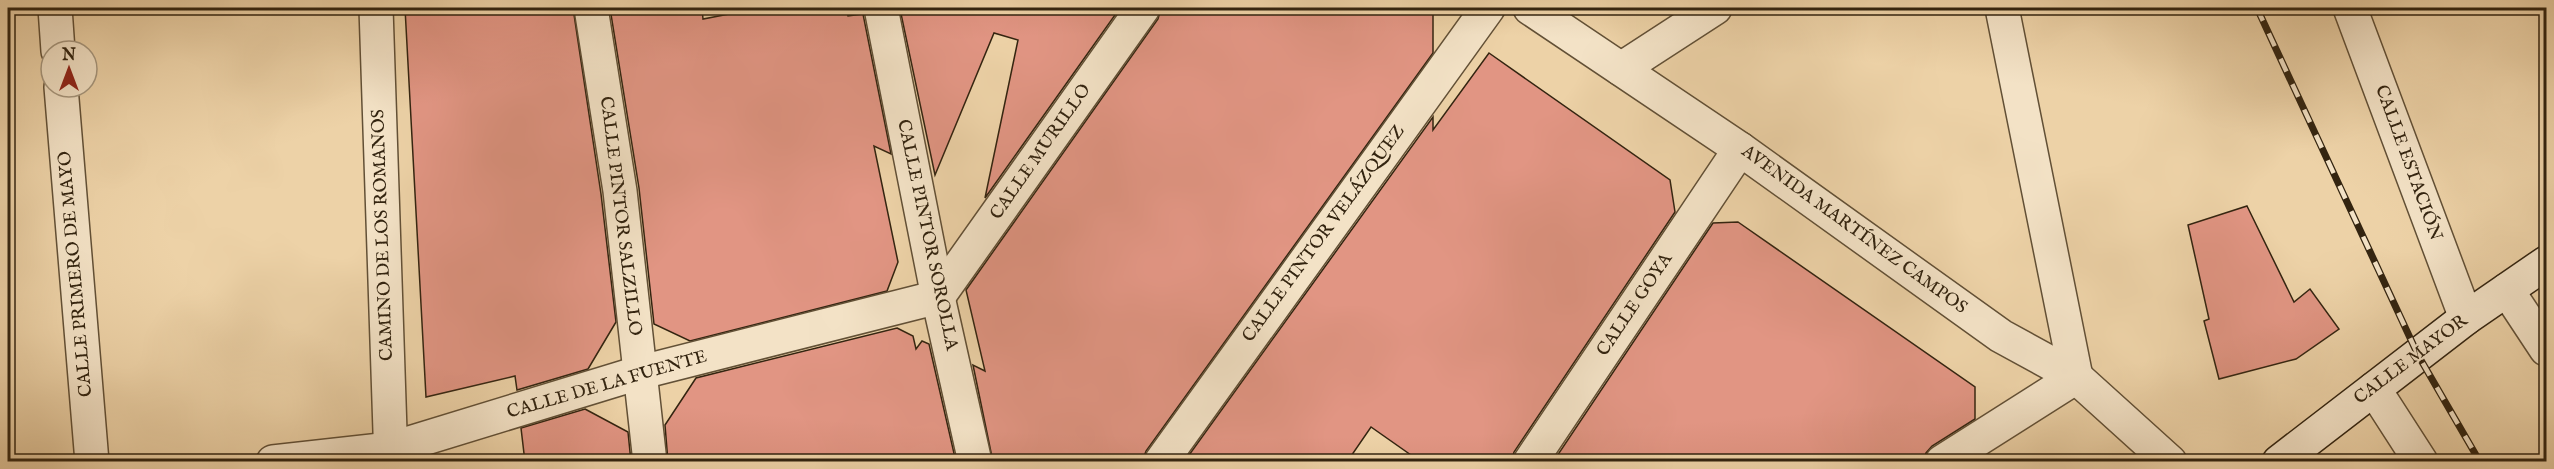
<svg xmlns="http://www.w3.org/2000/svg" width="2554" height="469" font-family="'IM FELL English',serif">
	<style>
		.building { fill: #e19583; stroke: #332410; stroke-width: 1.5 }
		.lines { fill: none; stroke-linecap: round; stroke-linejoin: round }
		.street-casing { stroke: #625036; stroke-width: 36 }
		.secondary-casing { stroke: #332410; stroke-width: 36 }
		.street { stroke: #f3e2c6; stroke-width: 33 }
		.secondary { stroke: #f3e2c6; stroke-width: 33 }
		.rail-casing { stroke: #332410; stroke-width: 7 }
		.rail { stroke: #f3e2c6; stroke-width: 4.5; stroke-dasharray: 14; stroke-linecap: butt }
		.labels { text-anchor: middle; dominant-baseline: central; stroke-width: 4.5; stroke-linejoin: round; paint-order: stroke }
		.street-label { font-size: 18px; fill: #332410; stroke: #f3e2c6 }
	</style>
	<rect width="100%" height="100%" fill="#edd2a7"/>
	<filter id="stains"><feTurbulence type="fractalNoise" baseFrequency=".00333" numOctaves="4"/><feColorMatrix values="0 0 0 0 .2 0 0 0 0 .09 0 0 0 0 .02 0 0 0 .5 -.17"/></filter>
	<radialGradient id="worn" r=".72"><stop offset=".6" stop-color="#630" stop-opacity="0"/><stop offset="1" stop-color="#630" stop-opacity=".3"/></radialGradient>
	<!-- building -->
	<g class="building">
		<polygon points="405,8 573,8 601,194 616,322 588,369 517,390 515,376 426,397"/>
		<polygon points="610,8 702,8 703,19 760,8 846,8 848,16 863,14 891,154 874,146 898,262 887,291 690,341 654,324 639,188"/>
		<polygon points="910,8 1120,8 985,198 1018,40 994,33 935,175 900,9"/>
		<polygon points="1161,8 1433,8 1433,53 1146,451 1142,462 993,462 973,365 985,371 966,290 1158,19"/>
		<polygon points="1489,53 1670,180 1675,212 1514,452 1511,462 1421,462 1371,427 1347,462 1184,462 1433,117 1433,130"/>
		<polygon points="2247,206 2294,302 2310,289 2339,329 2296,359 2219,379 2204,321 2209,319 2188,225"/>
		<polygon points="1738,222 1975,387 1975,419 1932,446 1926,453 1923,462 1553,462 1713,223"/>
		<polygon points="897,328 913,336 916,349 922,341 929,344 956,462 668,462 665,425 696,378"/>
		<polygon points="585,409 628,432 631,462 525,462 521,428"/>
	</g>
	<g class="lines">
		<!-- street casing -->
		<g class="street-casing">
			<g id="street">
				<polyline points="55,8 58,51"/>
				<polyline points="376,8 391,462"/>
				<polyline points="591,8 620,191 650,462"/>
				<polyline points="881,8 938,297 975,462"/>
				<polyline points="1530,8 1740,149 2001,336 2076,377 2170,462"/>
				<polyline points="2350,8 2466,318"/>
				<polyline points="1621,69 1715,8"/>
				<polyline points="61,87 92,462"/>
				<polyline points="2507,290 2546,349"/>
				<polyline points="2374,389 2421,462"/>
				<polyline points="273,462 390,449 638,373 938,297 1143,8"/>
				<polyline points="1161,462 1488,8"/>
				<polyline points="1530,462 1740,149"/>
				<polyline points="1942,462 2076,377 2002,8"/>
			</g>
		</g>
		<!-- secondary casing -->
		<g class="secondary-casing">
			<polyline id="secondary" points="2279,462 2466,318 2546,263"/>
		</g>
		<!-- street -->
		<use href="#street" class="street"/>
		<!-- secondary -->
		<use href="#secondary" class="secondary"/>
		<!-- rail casing -->
		<g class="rail-casing">
			<polyline id="rail" points="2257,8 2418,355 2480,462"/>
		</g>
		<!-- rail -->
		<use href="#rail" class="rail"/>
	</g>
	<g class="labels">
		<!-- street labels -->
		<g class="street-label">
			<text transform="translate(1041 152) rotate(-55)">CALLE MURILLO</text>
			<text transform="translate(2408 163) rotate(70)">CALLE ESTACIÓN</text>
			<text transform="translate(620 216) rotate(83)">CALLE PINTOR SALZILLO</text>
			<text transform="translate(1854 230) rotate(36)">AVENIDA MARTÍNEZ CAMPOS</text>
			<text transform="translate(1324 234) rotate(-54)">CALLE PINTOR VELÁZQUEZ</text>
			<text transform="translate(383 235) rotate(-92)">CAMINO DE LOS ROMANOS</text>
			<text transform="translate(927 235) rotate(78)">CALLE PINTOR SOROLLA</text>
			<text transform="translate(76 274) rotate(-95)">CALLE PRIMERO DE MAYO</text>
			<text transform="translate(1635 305) rotate(-56)">CALLE GOYA</text>
			<text transform="translate(2411 360) rotate(-37)">CALLE MAYOR</text>
			<text transform="translate(607 385) rotate(-16)">CALLE DE LA FUENTE</text>
		</g>
	</g>
	<!-- margin -->
	<rect width="2554" height="469" fill="none" stroke="#edd2a7" stroke-width="30"/>
	<rect x="9" y="9" width="2536" height="451" fill="none" stroke="#332410" stroke-width="3"/>
	<rect x="15" y="15" width="2524" height="439" fill="none" stroke="#332410" stroke-width="1.5"/>
	<!-- north arrow -->
	<g transform="translate(69 69)"><circle r="28" fill="#f3e2c6" stroke="#a6967d" stroke-width="1.5"/>
	<path d="M0-4.5L10 22L0 15L-10 22Z" fill="#8f2418"/>
	<text y="-9" font-size="16" font-weight="bold" text-anchor="middle" fill="#332410">N</text>
	</g>
	<rect width="100%" height="100%" filter="url(#stains)"/>
	<rect width="100%" height="100%" fill="url(#worn)"/>
</svg>
